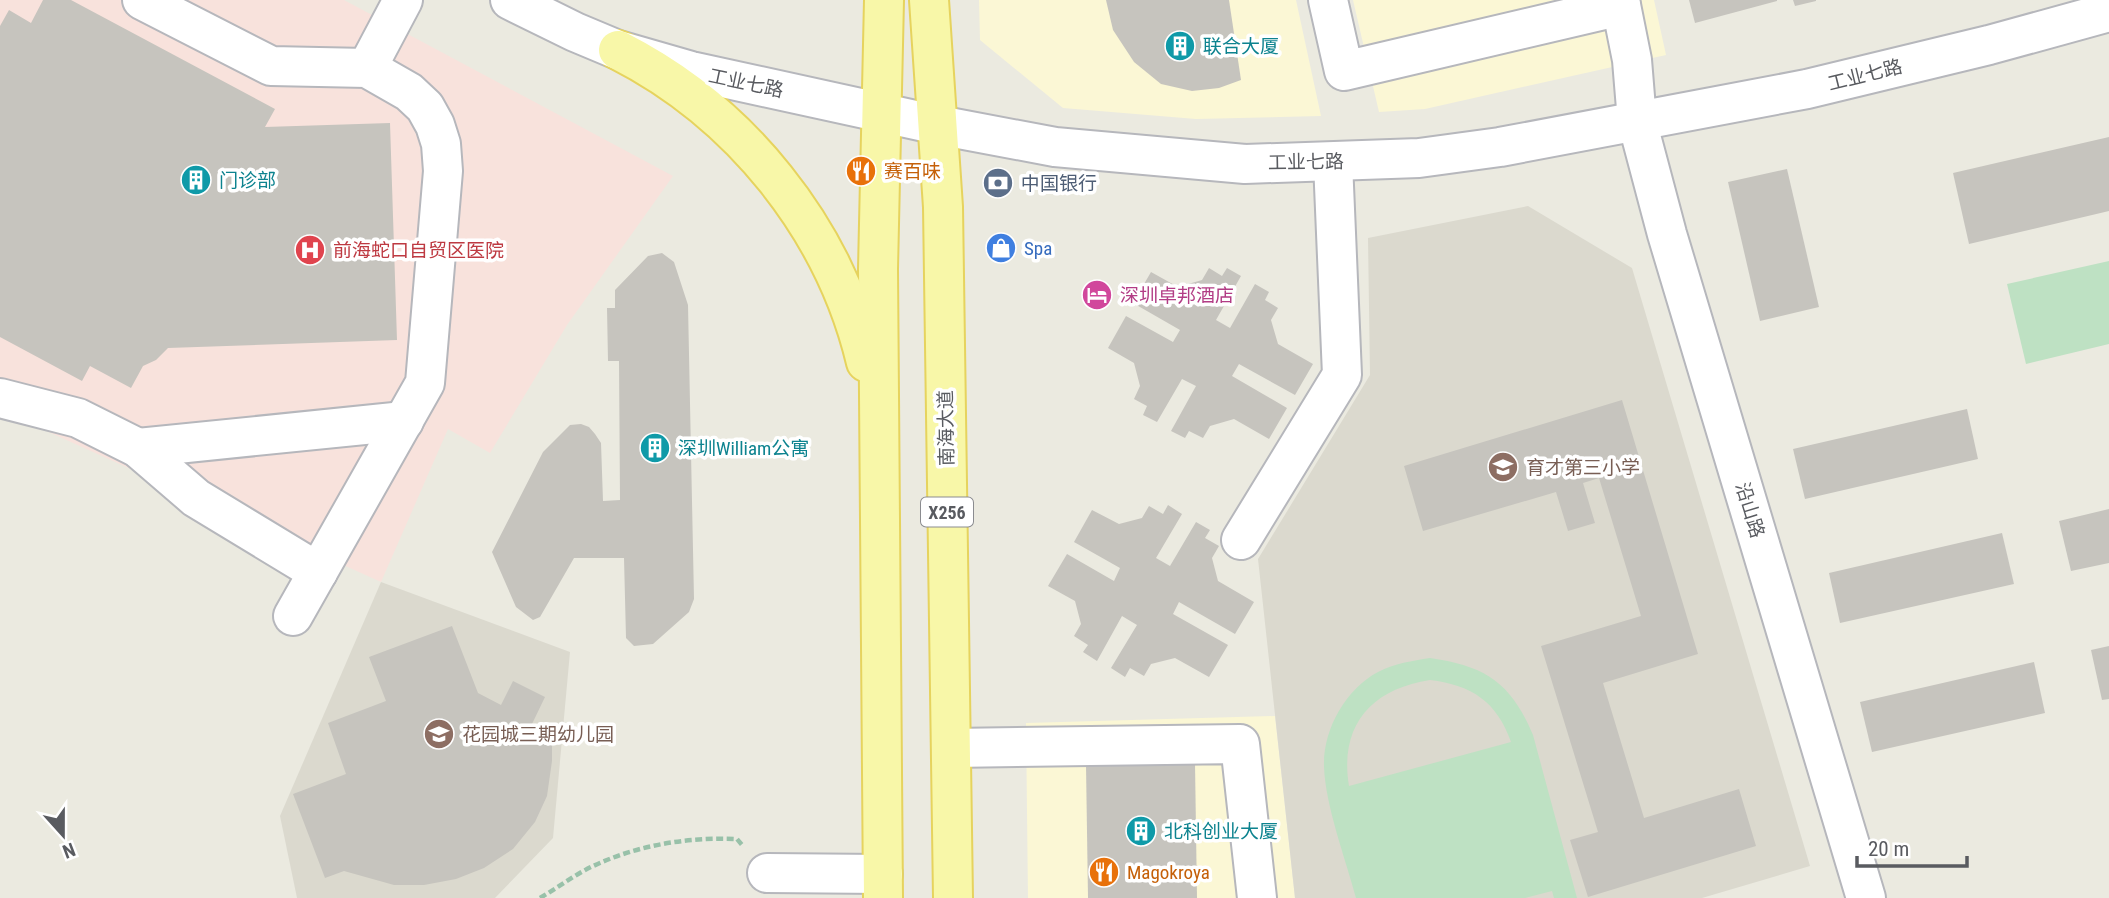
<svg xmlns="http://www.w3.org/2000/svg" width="2109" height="898" font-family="'Roboto Condensed','Noto Sans SC',sans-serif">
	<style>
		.commercial { fill: #fbf7d5 }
		.education { fill: #dbd9ce }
		.medical { fill: #f8e2dc }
		.pitch { fill: #bee1c3; fill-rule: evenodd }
		.building { fill: #c6c4be }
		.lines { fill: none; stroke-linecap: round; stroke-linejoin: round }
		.minor-casing { stroke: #b6b7bc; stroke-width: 42 }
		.major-casing { stroke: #e6d35e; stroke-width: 42 }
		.path { stroke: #98c1a9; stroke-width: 4.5; stroke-dasharray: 7 3.5; stroke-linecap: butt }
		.minor { stroke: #fff; stroke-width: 38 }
		.major { stroke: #f8f7a8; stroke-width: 38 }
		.labels { text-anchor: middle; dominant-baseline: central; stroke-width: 7; stroke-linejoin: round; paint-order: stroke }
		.shield { fill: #fff; stroke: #8b8c90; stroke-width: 2 }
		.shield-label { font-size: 18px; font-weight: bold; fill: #595b60 }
		.culture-label { font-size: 19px; fill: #0d838f; stroke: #fff; text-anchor: start }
		.street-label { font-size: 19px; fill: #595b60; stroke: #fff }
		.food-label { font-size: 19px; fill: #c56008; stroke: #fff; text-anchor: start }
		.service-label { font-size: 19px; fill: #4e5e75; stroke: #fff; text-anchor: start }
		.shop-label { font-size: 19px; fill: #366cbe; stroke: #fff; text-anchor: start }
		.health-label { font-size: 19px; fill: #be3a42; stroke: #fff; text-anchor: start }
		.hotel-label { font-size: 19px; fill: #b23c85; stroke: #fff; text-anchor: start }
		.education-label { font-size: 19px; fill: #785e54; stroke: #fff; text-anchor: start }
	</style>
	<rect width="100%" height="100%" fill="#ebeae0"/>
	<!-- commercial -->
	<g class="commercial">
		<polygon points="979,0 1296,0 1321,116 1196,119 1063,108 980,40"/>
		<polygon points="1353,0 1654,0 1666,55 1425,109 1379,112"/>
		<polygon points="1275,716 1295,898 1028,898 1026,723"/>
	</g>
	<!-- education -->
	<g class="education">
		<polygon points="1528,206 1632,268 1810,866 1702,898 1295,898 1258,559 1370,375 1368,238"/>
		<polygon points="381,582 570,652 553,838 495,898 297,898 280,816"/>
	</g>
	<!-- medical -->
	<polygon class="medical" points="0,0 344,0 673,176 567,325 490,453 448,429 381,582 0,410"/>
	<!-- pitch -->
	<g class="pitch">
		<polygon points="2109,261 2109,344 2026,364 2007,284"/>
		<path d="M1430 658C1486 666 1511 683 1533 735L1577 898H1554L1552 891 1525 898H1356C1346 860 1325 805 1324 766 1323 729 1346 689 1378 672 1395 663 1412 661 1430 658ZM1430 680C1472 685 1497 702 1511 742L1349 786C1339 726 1371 689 1430 680Z"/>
	</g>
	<!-- building -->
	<g class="building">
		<polygon points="43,0 71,0 275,109 265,127 390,123 397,340 168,348 156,360 143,366 131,388 90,366 82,381 0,337 0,26 9,10 31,23"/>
		<polygon points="1106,0 1229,0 1241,80 1219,88 1192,91 1161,84 1134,62 1113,30"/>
		<polygon points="1689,0 1777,0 1777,1 1695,23"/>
		<polygon points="1793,0 1816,0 1816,1 1795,6"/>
		<polygon points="2109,137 2109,211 1969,244 1953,173"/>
		<polygon points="1787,169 1819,307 1760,321 1728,182"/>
		<polygon points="662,253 674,262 688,305 694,599 689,612 653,644 634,646 626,638 624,558 574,558 540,617 533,620 516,607 492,552 543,452 570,425 581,424 589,427 595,434 601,443 603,501 620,500 619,361 608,361 607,308 615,308 615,290 648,256"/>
		<polygon points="1209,268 1222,276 1227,268 1241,276 1216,320 1230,328 1255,284 1269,292 1265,300 1278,308 1271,320 1278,344 1313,364 1295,395 1239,364 1232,376 1287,408 1269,439 1234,419 1210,426 1203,438 1189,431 1185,438 1171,431 1196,386 1182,379 1157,422 1143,415 1147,406 1134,399 1140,386 1134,363 1108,348 1126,316 1173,342 1180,330 1133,303 1151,272 1178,287 1202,280"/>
		<polygon points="1622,400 1698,654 1603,683 1644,818 1739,789 1756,846 1588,897 1570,840 1598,832 1541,646 1641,616 1599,478 1583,483 1595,523 1568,531 1556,492 1423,531 1404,466"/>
		<polygon points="1967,409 1978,459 1805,499 1793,449"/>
		<polygon points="1168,505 1182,514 1156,558 1170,566 1196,522 1210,530 1205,538 1219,546 1212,558 1218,581 1254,602 1235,634 1179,602 1173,614 1228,645 1209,677 1175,658 1151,664 1144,676 1130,668 1125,677 1111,668 1137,625 1122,616 1097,661 1083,652 1088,645 1074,636 1081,624 1075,601 1048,586 1067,554 1114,581 1120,568 1074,542 1092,510 1119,524 1142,518 1149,506 1163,514"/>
		<polygon points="2109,509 2109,563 2071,571 2059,521"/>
		<polygon points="2002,533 2014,584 1840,623 1829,573"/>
		<polygon points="452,626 478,693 501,705 513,681 545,697 532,724 552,726 552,761 547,796 535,822 513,849 484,868 456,879 424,885 394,885 344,871 325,878 293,794 346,774 328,723 386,701 369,657"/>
		<polygon points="2109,646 2109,699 2102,700 2091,650"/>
		<polygon points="2034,662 2045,713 1872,752 1860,702"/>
		<polygon points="1195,763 1197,898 1088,898 1086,765"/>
	</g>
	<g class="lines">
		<!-- minor casing -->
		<g class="minor-casing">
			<g id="minor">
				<polyline points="142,0 271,66 367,68 409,92 425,107 435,125 441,144 443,171 425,383 293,616"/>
				<polyline points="510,0 575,32 618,50 691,71 938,125 1055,147 1245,164 1419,158 1500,147 1807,89 1989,45 2109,12"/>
				<polyline points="1328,0 1344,71 1621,6"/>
				<polyline points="1620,0 1632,60 1637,121 1667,234 1866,898"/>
				<polyline points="367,68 403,0"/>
				<polyline points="0,398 78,418 138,448 196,498 318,572"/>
				<polyline points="138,448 404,421"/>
				<polyline points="1241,540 1342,375 1333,162"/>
				<polyline points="951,748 1240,744 1257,898"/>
				<polyline points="767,873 883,874"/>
			</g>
		</g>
		<!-- major casing -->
		<g class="major-casing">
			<g id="major">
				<polyline points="929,0 943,207 953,898"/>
				<path d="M618 50C740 112 834 228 866 362"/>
				<polyline points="883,898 878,269 884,0"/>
			</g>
		</g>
		<!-- path -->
		<path class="path" d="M540 898C557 888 573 876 591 867 637 845 687 837 737 839L743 846"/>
		<!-- minor -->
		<use href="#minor" class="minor"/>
		<!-- major -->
		<use href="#major" class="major"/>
	</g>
	<!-- icons -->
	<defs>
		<g id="building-disc" transform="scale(1.575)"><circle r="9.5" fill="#0f9aa8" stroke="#fff"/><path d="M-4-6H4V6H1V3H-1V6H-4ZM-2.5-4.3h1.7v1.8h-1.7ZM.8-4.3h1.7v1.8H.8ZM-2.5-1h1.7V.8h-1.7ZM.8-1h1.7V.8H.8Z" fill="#fff"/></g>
		<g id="restaurant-disc" transform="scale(1.575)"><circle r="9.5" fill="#e8710a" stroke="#fff"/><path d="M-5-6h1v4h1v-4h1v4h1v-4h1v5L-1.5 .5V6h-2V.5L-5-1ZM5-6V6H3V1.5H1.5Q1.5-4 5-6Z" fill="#fff"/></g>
		<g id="bank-disc" transform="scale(1.575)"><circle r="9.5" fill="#5c6f8a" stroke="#fff"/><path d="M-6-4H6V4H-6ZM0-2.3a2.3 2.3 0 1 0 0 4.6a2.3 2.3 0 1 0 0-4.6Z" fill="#fff"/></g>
		<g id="shop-disc" transform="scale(1.575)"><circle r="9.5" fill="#3f7fe0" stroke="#fff"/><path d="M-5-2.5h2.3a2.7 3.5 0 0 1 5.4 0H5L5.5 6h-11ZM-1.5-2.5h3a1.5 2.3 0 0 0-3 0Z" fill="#fff"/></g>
		<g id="hospital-disc" transform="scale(1.575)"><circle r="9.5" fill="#e0444e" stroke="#fff"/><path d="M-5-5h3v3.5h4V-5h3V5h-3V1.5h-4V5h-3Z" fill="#fff"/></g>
		<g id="hotel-disc" transform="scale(1.575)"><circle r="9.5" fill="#d1479c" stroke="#fff"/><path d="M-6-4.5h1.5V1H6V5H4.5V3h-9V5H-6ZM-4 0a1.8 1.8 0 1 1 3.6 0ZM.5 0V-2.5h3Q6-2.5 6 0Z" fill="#fff"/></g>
		<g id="school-disc" transform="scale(1.575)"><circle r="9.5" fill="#8d6e63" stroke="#fff"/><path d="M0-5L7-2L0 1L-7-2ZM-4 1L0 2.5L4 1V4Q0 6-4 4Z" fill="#fff"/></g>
	</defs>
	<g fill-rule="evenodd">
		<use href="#building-disc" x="1180" y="46"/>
		<use href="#restaurant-disc" x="861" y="171"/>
		<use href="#building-disc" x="196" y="180"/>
		<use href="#bank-disc" x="998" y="183"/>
		<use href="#shop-disc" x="1001" y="248"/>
		<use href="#hospital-disc" x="310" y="250"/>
		<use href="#hotel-disc" x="1097" y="295"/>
		<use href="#building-disc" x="655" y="448"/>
		<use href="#school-disc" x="1503" y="467"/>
		<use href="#school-disc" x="439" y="734"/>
		<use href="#building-disc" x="1141" y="831"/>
		<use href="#restaurant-disc" x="1104" y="872"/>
	</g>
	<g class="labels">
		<!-- shield labels -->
		<rect class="shield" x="921" y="497.5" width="52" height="29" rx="5"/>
		<g class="shield-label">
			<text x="947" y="512">X256</text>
		</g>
		<!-- culture labels -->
		<g class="culture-label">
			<text x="1203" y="46">联合大厦</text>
			<text x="219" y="180">门诊部</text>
			<text x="678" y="448">深圳William公寓</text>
			<text x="1164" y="831">北科创业大厦</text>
		</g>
		<!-- street labels -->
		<g class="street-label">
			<text transform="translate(1865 75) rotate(-14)">工业七路</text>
			<text transform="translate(746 83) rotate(12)">工业七路</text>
			<text transform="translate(1306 162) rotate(-1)">工业七路</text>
			<text transform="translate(946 428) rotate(-91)">南海大道</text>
			<text transform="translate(1750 510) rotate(73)">沿山路</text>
		</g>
		<!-- food labels -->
		<g class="food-label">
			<text x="884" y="171">赛百味</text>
			<text x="1127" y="872">Magokroya</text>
		</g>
		<!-- service labels -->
		<g class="service-label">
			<text x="1021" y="183">中国银行</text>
		</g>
		<!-- shop labels -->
		<g class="shop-label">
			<text x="1024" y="248">Spa</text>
		</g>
		<!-- health labels -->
		<g class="health-label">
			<text x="333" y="250">前海蛇口自贸区医院</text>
		</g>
		<!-- hotel labels -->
		<g class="hotel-label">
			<text x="1120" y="295">深圳卓邦酒店</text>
		</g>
		<!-- education labels -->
		<g class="education-label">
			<text x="1526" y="467">育才第三小学</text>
			<text x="462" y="734">花园城三期幼儿园</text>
		</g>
	</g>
	<!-- north arrow -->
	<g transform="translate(63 835) rotate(159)" stroke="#ffffff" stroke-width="5" paint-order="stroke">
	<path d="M0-5L12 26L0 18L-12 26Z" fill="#595b60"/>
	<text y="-10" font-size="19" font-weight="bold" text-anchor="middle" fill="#595b60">N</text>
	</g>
	<!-- scale -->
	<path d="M1857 856v10h110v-10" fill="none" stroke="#595b60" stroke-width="3.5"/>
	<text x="1868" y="856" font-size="21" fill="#595b60" stroke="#ffffff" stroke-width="5" paint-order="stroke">20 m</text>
</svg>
